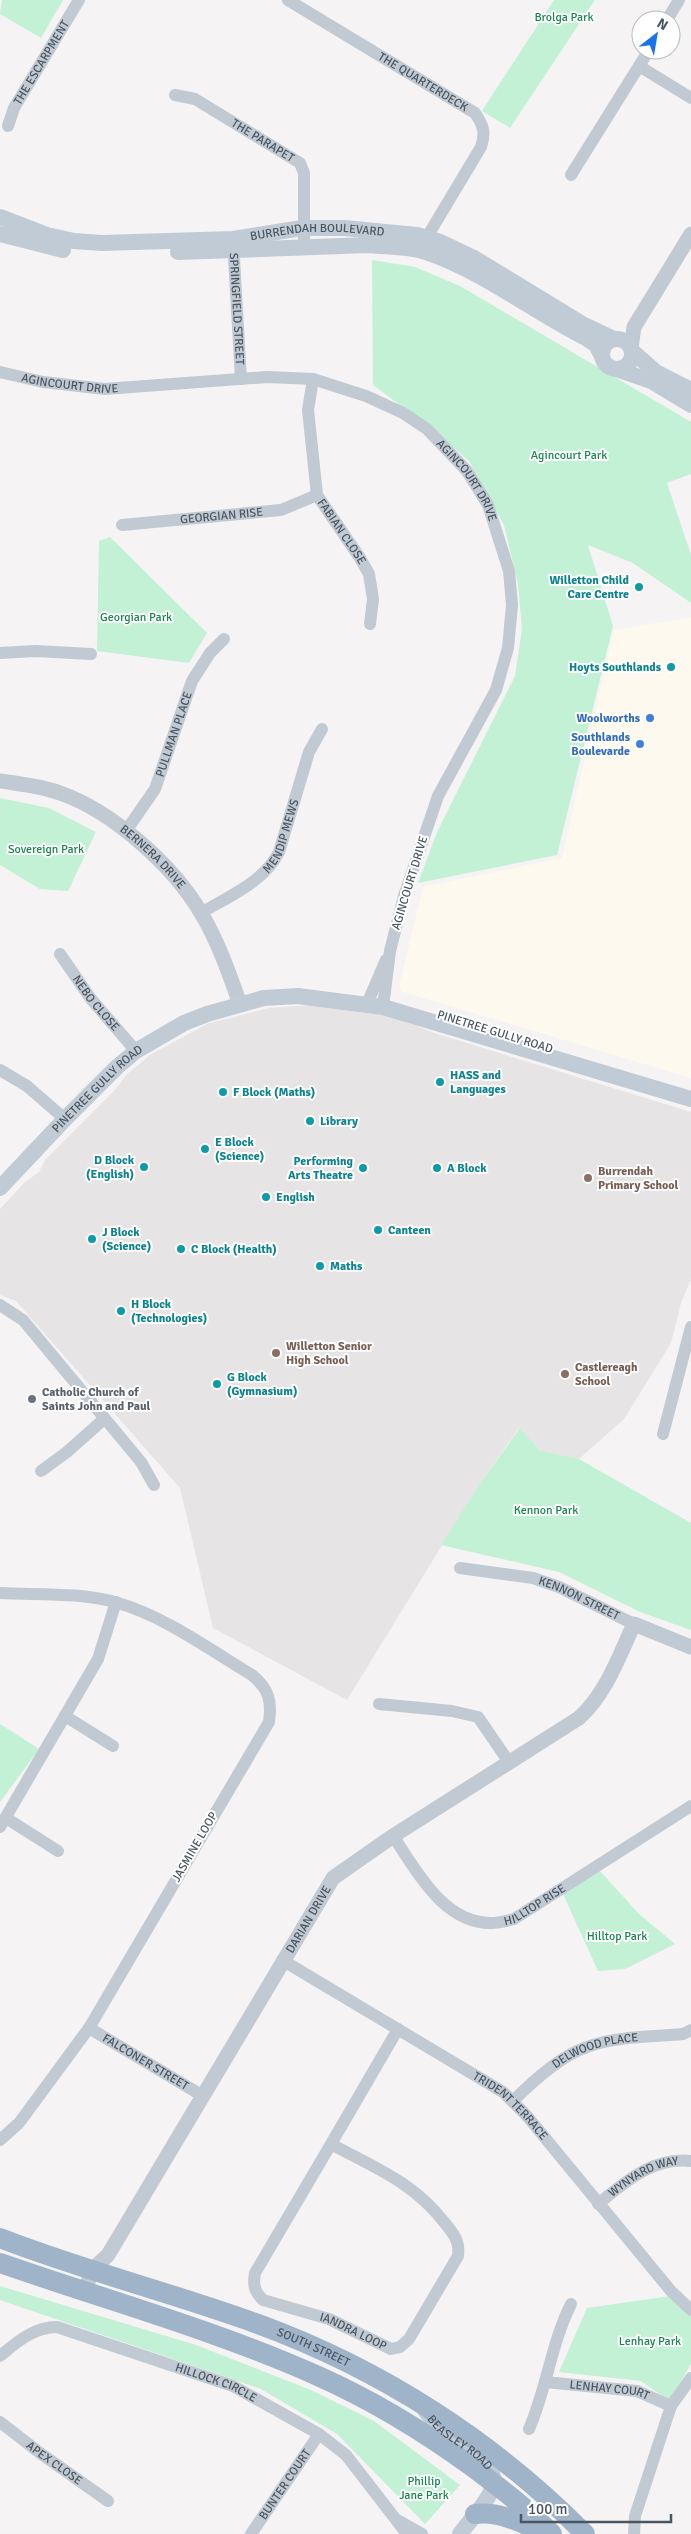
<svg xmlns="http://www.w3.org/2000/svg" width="691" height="2534" font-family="Signika,sans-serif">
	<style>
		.commercial { fill: #fdf9ef }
		.education { fill: #e6e4e5 }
		.green { fill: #c3f1d5 }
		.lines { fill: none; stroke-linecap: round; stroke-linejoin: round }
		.minor { stroke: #c1cad2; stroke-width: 12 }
		.tertiary { stroke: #c1cad2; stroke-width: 15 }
		.secondary { stroke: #c1cbd6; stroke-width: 16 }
		.trunk { stroke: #9fb4c9; stroke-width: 20 }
		.culture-dot { fill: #0f9aa8; stroke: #fff; stroke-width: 2 }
		.shop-dot { fill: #3f7fe0; stroke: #fff; stroke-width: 2 }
		.education-dot { fill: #8d6e63; stroke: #fff; stroke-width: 2 }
		.worship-dot { fill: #6b7280; stroke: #fff; stroke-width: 2 }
		.labels { text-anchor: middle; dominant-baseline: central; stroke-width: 4; stroke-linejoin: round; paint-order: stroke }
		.park-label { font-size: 12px; fill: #17864f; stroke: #fff }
		.street-label { font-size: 12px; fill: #4a5661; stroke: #fff }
		.culture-label { font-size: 12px; font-weight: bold; fill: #0d838f; stroke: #fff; text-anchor: start }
		.shop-label { font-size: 12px; font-weight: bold; fill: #366cbe; stroke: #fff; text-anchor: end }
		.education-label { font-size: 12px; font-weight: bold; fill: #785e54; stroke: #fff; text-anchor: start }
		.worship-label { font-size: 12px; font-weight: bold; fill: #5b616d; stroke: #fff; text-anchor: start }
	</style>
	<rect width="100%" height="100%" fill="#f5f3f3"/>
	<!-- commercial -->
	<polygon class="commercial" points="691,617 691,1078 403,992 399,986 423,887 562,858 614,630"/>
	<!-- education -->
	<polygon class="education" points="310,1005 345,1007 401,1019 431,1032 691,1112 691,1279 681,1303 671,1343 624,1419 579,1459 539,1450 519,1428 479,1485 347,1700 213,1628 180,1488 16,1301 0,1295 0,1209 24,1183 39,1172 45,1160 114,1091 126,1075 150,1055 207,1024 269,1008"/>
	<!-- green -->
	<g class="green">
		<polygon points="2,0 63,0 41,38 0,14"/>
		<polygon points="554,0 595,0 510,128 482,111"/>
		<polygon points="372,260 415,267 460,286 691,422 691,474 667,483 691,555 691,603 633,563 588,545 613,626 557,855 418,883 437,832 515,676 522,629 518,584 504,525 469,461 427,425 373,385"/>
		<polygon points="110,537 207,633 189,663 97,651 99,541"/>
		<polygon points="0,798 49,808 96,832 68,891 40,889 0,865"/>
		<polygon points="520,1428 539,1450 579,1459 691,1523 691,1630 640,1612 559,1572 441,1545 479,1485"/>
		<polygon points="0,1724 39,1749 0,1802"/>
		<polygon points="599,1870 639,1914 675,1944 625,1969 598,1971 563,1894"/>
		<polygon points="0,2286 196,2345 311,2390 374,2421 460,2485 425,2524 337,2434 261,2389 0,2300"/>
		<polygon points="671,2296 691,2314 691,2364 670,2401 641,2381 559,2372 587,2308"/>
	</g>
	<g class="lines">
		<!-- minor -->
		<g class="minor">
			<path id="s1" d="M288 0 475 113C483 125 486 132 481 147L427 237 426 246"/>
			<polyline points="667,20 679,0"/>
			<polyline points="639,66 691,98"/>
			<path id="s2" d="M175 95 195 99 300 163 304 173V247"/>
			<path id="s3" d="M8 126 14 108 79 0"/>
			<polyline points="571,175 649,50"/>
			<path id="s4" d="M233 241 241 379"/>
			<path id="s5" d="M0 372 43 382 105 389 267 377 313 379 366 396 403 413 427 429 467 471 488 505 509 571 512 605 508 648 496 690 438 796 404 896 390 951 383 1007"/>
			<path id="s6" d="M313 379 308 410 317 495 360 558 369 574 373 599 370 624"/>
			<path id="s7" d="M122 525 281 510 317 495"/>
			<polyline points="0,653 35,651 91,654"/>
			<path id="s8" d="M126 831 155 789 192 681 210 653 224 639"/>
			<path id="s9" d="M201 913C229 896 264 882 279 852L309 752 322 729"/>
			<path id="s10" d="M60 954 91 999 136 1051"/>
			<polyline points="367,1004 386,960"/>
			<polyline points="0,1070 27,1086 65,1119"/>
			<polyline points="0,1305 23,1320 141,1462 154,1485"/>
			<polyline points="663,1434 691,1327"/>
			<polyline points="41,1471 67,1452 104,1419"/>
			<path id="s11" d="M460 1568 533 1578 559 1587 634 1624"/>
			<path d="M0 1593C38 1595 81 1592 118 1603 162 1615 212 1651 252 1675 269 1689 272 1701 269 1722L89 2028 19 2123 0 2140"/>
			<polyline points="379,1704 452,1711 478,1717 509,1762"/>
			<polyline points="65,1716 113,1746"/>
			<polyline points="6,1818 58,1851"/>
			<polyline points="0,1827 98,1659 116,1602"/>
			<path id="s12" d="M393 1836C417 1871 443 1923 491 1923 499 1923 507 1921 514 1919L691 1806"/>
			<path id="s13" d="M282 1960 503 2092 527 2116 671 2291 691 2310"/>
			<path id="s14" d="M89 2028 203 2096"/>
			<path id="s15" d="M513 2101C533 2081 560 2056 587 2047 616 2036 652 2037 683 2034L691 2030"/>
			<path id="s16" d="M331 2144 255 2273C253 2285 254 2291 263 2300L329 2319 391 2349 400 2347 409 2339 458 2256C460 2241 454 2234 444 2222 413 2182 375 2168 331 2144L398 2029"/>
			<path id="s17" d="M598 2204C626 2181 653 2157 691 2161"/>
			<path id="s18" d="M0 2356C18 2341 34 2327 57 2327L233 2386 319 2434 346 2455 407 2534"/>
			<path id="s19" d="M545 2382 637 2391 671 2406"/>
			<path id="s20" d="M0 2422 40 2453 108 2501"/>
			<path d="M529 2429C547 2388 551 2344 571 2304"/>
			<polyline points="399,2521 422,2534"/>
			<path id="s21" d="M251 2534 319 2434"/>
			<polyline points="634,2534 635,2516 671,2406 691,2378"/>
		</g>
		<!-- tertiary -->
		<g class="tertiary">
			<polyline points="631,348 634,327 691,234"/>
			<path id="s22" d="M0 781C20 784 41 786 60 793 112 811 173 865 201 913 218 941 229 973 240 1004"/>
			<path id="s23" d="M85 2291 92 2270 108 2255 333 1878 393 1836 579 1718C606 1694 619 1656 634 1624L691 1647"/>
		</g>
		<!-- secondary -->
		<g class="secondary">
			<path id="s24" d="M0 217 47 235 74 241 102 243 233 239 302 228H344L417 235 440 242 474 258 584 325 614 339"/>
			<polyline points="0,234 63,250"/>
			<path d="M178 252 369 245C388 247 407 246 426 252 483 271 532 311 586 338L596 345 602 356"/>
			<circle cx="617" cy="354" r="15"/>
			<polyline points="632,351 656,372 691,390"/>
			<polyline points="619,370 651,381 691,405"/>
			<path id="s25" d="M0 1188 65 1119 117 1067 136 1051 184 1023 207 1014 264 998 298 996 383 1007 691 1099"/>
			<path id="s26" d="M425 2410C430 2417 436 2425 442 2430 463 2448 509 2464 488 2497 480 2510 469 2522 460 2534"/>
		</g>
		<!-- trunk -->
		<g class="trunk">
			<path id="s27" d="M0 2238C85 2271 173 2293 258 2324 381 2369 493 2441 585 2534"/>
			<path d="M0 2263C106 2300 215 2330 318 2376 372 2400 423 2431 471 2466 499 2487 528 2509 552 2534"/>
			<path d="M475 2514C498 2511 521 2522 541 2532"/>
		</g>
	</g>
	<!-- markers -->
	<g class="culture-dot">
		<circle cx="639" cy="587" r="5"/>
		<circle cx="671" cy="667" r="5"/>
		<circle cx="440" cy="1082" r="5"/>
		<circle cx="223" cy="1092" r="5"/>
		<circle cx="310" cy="1121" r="5"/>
		<circle cx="205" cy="1149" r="5"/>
		<circle cx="144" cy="1167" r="5"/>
		<circle cx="363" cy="1168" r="5"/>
		<circle cx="437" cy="1168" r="5"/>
		<circle cx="266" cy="1197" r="5"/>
		<circle cx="378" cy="1230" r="5"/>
		<circle cx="92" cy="1239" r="5"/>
		<circle cx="181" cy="1249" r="5"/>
		<circle cx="320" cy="1266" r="5"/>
		<circle cx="121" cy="1311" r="5"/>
		<circle cx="217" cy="1384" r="5"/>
	</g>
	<g class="shop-dot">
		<circle cx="650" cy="718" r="5"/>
		<circle cx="640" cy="744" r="5"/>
	</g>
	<g class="education-dot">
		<circle cx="588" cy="1178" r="5"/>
		<circle cx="276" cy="1353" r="5"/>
		<circle cx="565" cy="1374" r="5"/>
	</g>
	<circle class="worship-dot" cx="32" cy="1399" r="5"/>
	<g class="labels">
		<!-- park labels -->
		<g class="park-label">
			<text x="564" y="17">Brolga Park</text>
			<text x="569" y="455">Agincourt Park</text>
			<text x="136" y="617">Georgian Park</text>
			<text x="46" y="849">Sovereign Park</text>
			<text x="546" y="1510">Kennon Park</text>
			<text x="617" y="1936">Hilltop Park</text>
			<text x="650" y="2341">Lenhay Park</text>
			<text x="424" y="2481">Phillip<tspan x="424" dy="14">Jane Park</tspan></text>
		</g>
		<!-- street labels -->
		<g class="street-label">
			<text stroke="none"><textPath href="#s3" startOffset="72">THE ESCARPMENT</textPath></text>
			<text stroke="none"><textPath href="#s1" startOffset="158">THE QUARTERDECK</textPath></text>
			<text stroke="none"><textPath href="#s2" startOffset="100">THE PARAPET</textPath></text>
			<text stroke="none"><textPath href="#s24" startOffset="322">BURRENDAH BOULEVARD</textPath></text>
			<text stroke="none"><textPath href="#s4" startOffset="68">SPRINGFIELD STREET</textPath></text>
			<text stroke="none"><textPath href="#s5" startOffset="71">AGINCOURT DRIVE</textPath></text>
			<text stroke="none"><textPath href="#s5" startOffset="506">AGINCOURT DRIVE</textPath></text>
			<text stroke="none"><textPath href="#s7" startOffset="100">GEORGIAN RISE</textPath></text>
			<text stroke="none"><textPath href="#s6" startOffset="161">FABIAN CLOSE</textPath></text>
			<text stroke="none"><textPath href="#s8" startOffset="109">PULLMAN PLACE</textPath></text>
			<text stroke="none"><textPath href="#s9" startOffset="116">MENDIP MEWS</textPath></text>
			<text stroke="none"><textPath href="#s22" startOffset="175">BERNERA DRIVE</textPath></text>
			<text transform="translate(410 883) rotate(-73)">AGINCOURT DRIVE</text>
			<text stroke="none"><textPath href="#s10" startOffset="61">NEBO CLOSE</textPath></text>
			<text transform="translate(495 1032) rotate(17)">PINETREE GULLY ROAD</text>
			<text stroke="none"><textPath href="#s25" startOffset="139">PINETREE GULLY ROAD</textPath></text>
			<text stroke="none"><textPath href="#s11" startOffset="124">KENNON STREET</textPath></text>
			<text transform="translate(195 1847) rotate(-60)">JASMINE LOOP</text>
			<text stroke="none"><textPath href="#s12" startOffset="185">HILLTOP RISE</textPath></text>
			<text stroke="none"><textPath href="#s23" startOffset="435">DARIAN DRIVE</textPath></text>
			<text stroke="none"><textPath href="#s15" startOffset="99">DELWOOD PLACE</textPath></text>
			<text stroke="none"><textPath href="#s14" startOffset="66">FALCONER STREET</textPath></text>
			<text stroke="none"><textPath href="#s13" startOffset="272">TRIDENT TERRACE</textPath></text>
			<text stroke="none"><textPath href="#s17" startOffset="54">WYNYARD WAY</textPath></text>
			<text stroke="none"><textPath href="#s16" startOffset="275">IANDRA LOOP</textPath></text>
			<text stroke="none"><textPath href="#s27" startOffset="332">SOUTH STREET</textPath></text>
			<text stroke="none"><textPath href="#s18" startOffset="234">HILLOCK CIRCLE</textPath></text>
			<text stroke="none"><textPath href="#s19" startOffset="65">LENHAY COURT</textPath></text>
			<text stroke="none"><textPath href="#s26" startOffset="48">BEASLEY ROAD</textPath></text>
			<text stroke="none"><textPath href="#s20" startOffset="68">APEX CLOSE</textPath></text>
			<text stroke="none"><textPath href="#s21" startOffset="60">BUNTER COURT</textPath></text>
		</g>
		<!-- culture labels -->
		<g class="culture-label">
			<text x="629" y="580" text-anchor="end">Willetton Child<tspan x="629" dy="14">Care Centre</tspan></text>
			<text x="661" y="667" text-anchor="end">Hoyts Southlands</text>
			<text x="450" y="1075">HASS and<tspan x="450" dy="14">Languages</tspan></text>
			<text x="233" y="1092">F Block (Maths)</text>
			<text x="320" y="1121">Library</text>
			<text x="215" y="1142">E Block<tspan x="215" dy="14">(Science)</tspan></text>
			<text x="134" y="1160" text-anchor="end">D Block<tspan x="134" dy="14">(English)</tspan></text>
			<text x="353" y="1161" text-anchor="end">Performing<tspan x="353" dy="14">Arts Theatre</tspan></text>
			<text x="447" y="1168">A Block</text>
			<text x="276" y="1197">English</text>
			<text x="388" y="1230">Canteen</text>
			<text x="102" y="1232">J Block<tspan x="102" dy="14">(Science)</tspan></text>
			<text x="191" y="1249">C Block (Health)</text>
			<text x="330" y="1266">Maths</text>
			<text x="131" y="1304">H Block<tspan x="131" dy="14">(Technologies)</tspan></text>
			<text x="227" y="1377">G Block<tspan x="227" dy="14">(Gymnasium)</tspan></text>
		</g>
		<!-- shop labels -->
		<g class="shop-label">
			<text x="640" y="718">Woolworths</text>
			<text x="630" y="737">Southlands<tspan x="630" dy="14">Boulevarde</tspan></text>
		</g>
		<!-- education labels -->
		<g class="education-label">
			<text x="598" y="1171">Burrendah<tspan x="598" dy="14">Primary School</tspan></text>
			<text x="286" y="1346">Willetton Senior<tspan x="286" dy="14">High School</tspan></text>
			<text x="575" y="1367">Castlereagh<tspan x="575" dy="14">School</tspan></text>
		</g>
		<!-- worship labels -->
		<g class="worship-label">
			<text x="42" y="1392">Catholic Church of<tspan x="42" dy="14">Saints John and Paul</tspan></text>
		</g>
	</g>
	<!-- north arrow -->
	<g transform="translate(656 35) rotate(31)"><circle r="24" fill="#ffffff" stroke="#b7bbc0"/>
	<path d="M0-4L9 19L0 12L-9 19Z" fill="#1a73e8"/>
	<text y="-8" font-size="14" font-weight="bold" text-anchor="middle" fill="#4a5661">N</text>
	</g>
	<!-- scale -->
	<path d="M521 2514v8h150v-8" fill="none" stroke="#4a5661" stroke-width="2.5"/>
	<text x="528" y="2514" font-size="15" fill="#4a5661" stroke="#ffffff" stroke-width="4" paint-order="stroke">100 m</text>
</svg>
